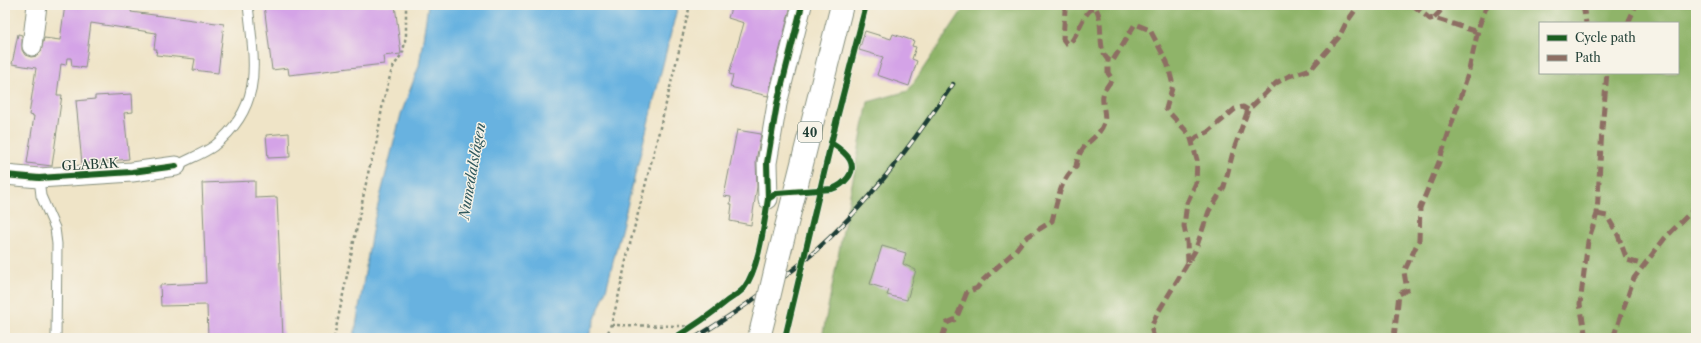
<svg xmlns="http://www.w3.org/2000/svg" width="1701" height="343" font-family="'Libre Caslon Text',serif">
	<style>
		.forest { fill: #8fb469; stroke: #57784e; fill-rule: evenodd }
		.water { fill: #68b2e0; stroke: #44788a }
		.building { fill: #d4a3e7 }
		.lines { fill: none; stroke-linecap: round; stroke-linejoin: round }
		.lane-casing { stroke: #87907e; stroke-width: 11 }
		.street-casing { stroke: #87907e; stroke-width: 21 }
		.primary-casing { stroke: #87907e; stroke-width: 24 }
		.path { stroke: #87907e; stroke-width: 2.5; stroke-dasharray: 3 3; stroke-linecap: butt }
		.lane { stroke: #fff; stroke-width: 9 }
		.street { stroke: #fff; stroke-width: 19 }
		.primary { stroke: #fff; stroke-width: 22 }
		.rail-casing { stroke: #1f3d34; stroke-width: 4.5 }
		.rail { stroke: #f7f3e8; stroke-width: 3; stroke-dasharray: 9; stroke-linecap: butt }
		.primary-bridge-casing { stroke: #87907e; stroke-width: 24; stroke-linecap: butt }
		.primary-bridge { stroke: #fff; stroke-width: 22 }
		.quiet { stroke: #8d6e63; stroke-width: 5; stroke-dasharray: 10 5; stroke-linecap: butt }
		.cycleway-casing { stroke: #f7f3e8; stroke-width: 8 }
		.cycleway { stroke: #1b5e20; stroke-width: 6 }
		.labels { text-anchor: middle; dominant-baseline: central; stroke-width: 3; stroke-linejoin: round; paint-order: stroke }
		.shield { fill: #f7f3e8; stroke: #60746a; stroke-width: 1 }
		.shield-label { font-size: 12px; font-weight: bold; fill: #1f3d34 }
		.street-label { font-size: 13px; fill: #1f3d34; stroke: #f7f3e8 }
		.water-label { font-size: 14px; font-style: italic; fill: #315a5f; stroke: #f7f3e8 }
	</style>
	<rect width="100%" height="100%" fill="#f7f3e8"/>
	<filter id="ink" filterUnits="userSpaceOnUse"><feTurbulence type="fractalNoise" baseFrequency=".025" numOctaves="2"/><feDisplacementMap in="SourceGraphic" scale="8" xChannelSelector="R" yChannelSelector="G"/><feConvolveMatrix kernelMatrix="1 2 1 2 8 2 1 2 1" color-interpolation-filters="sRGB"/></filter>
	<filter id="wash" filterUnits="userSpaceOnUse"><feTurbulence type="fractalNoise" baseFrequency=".012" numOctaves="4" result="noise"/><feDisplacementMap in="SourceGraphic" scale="16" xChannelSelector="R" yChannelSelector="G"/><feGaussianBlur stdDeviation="0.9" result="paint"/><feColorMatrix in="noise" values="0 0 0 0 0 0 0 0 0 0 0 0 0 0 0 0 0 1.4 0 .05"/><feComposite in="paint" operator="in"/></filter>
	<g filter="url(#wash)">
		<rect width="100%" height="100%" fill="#efe4c7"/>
		<!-- forest -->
		<path class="forest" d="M966 5H1696V338H822L868 102 908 91ZM1540 23H1678V73H1540Z"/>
		<!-- water -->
		<polygon class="water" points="428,5 678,5 606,290 588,338 354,338 373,225 401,114 419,66"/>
		<g id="blocks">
			<!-- building -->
			<g class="building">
				<polygon points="65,5 132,5 131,12 224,24 218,73 193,70 195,59 156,55 157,49 154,49 156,33 91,23 85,68 72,66 71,58 67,58 66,65 61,64 57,95 62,95 52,166 27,163 34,116 29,115 36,68 12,64 18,34 22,35 22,50 25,55 31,57 37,56 41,52 44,38 60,40"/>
				<polygon points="264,5 395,5 401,54 383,56 384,64 289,75 288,68 272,70"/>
				<polygon points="732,5 760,5 772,9 773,5 791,5 768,96 730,87 733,75 729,74 744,23 728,18"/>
				<polygon points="865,31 891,39 893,34 914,41 912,46 916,47 912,59 917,61 909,86 877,75 883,57 859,50"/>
				<polygon points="132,94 133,112 124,113 129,159 82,164 76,101 95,99 95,96"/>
				<polygon points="737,130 761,134 756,161 757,187 751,225 730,221 732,204 730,204 731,197 724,196"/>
				<polygon points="289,133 290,157 268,158 266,135"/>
				<polygon points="255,181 255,198 277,197 283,338 208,338 207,305 161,306 160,285 206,283 202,183"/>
				<polygon points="882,246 906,253 903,264 916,270 907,300 887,295 889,290 870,284"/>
			</g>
		</g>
	</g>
	<g filter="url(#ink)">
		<use href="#blocks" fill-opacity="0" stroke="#87907e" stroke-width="1"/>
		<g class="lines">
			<!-- lane casing -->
			<g class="lane-casing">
				<g id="lane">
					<path d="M176 166C188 159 203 154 214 146 265 105 254 62 248 5"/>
					<polyline points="39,178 41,196 55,228 57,244 56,338"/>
				</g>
			</g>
			<!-- street casing -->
			<g class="street-casing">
				<g id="street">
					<polyline points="32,46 37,5"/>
					<polyline points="5,175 39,178 132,172 176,166"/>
					<polyline points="768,199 767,163 777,104 802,5"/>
				</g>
			</g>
			<!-- primary casing -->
			<g class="primary-casing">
				<g id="primary">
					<polyline points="778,259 842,5"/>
					<polyline points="759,338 767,306"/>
				</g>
			</g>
			<!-- path -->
			<g class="path">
				<polyline points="611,325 681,326 693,327"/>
				<polyline points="334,338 369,169 376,145 383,102 392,69 403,52 406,35 406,5"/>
				<path d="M606 338C618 308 622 275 630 244 651 164 671 85 690 5"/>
			</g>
			<!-- lane -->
			<use href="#lane" class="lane"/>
			<!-- street -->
			<use href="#street" class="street"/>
			<!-- primary -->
			<use href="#primary" class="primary"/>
			<!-- rail casing -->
			<g class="rail-casing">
				<path id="rail" d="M695 338C735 313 775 286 811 255 867 206 911 145 953 84"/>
			</g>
			<!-- rail -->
			<use href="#rail" class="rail"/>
			<!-- primary-bridge casing -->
			<g class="primary-bridge-casing">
				<polyline id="primary-bridge" points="767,306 778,259"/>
			</g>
			<!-- primary-bridge -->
			<use href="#primary-bridge" class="primary-bridge"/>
			<!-- quiet -->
			<g class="quiet">
				<path d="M1064 5 1065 10 1063 39 1066 43 1071 42C1079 32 1083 12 1095 7 1106 21 1094 55 1112 62L1135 24 1150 30 1167 62 1173 85 1166 109 1190 135 1197 160 1196 183 1187 203 1184 226 1187 242 1188 262"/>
				<polyline points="1413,5 1430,19 1434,18 1478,32"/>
				<polyline points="1583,5 1586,23"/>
				<polyline points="1434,18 1446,5"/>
				<polyline points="1628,23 1636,5"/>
				<polyline points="1192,142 1197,137 1208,132 1235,109 1243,107 1248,110"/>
				<polyline points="1597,214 1607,216 1618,235 1627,260 1644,265"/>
				<path d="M942 338 947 323 956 319 967 292 977 288 983 280 1015 251 1024 239 1052 221C1057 203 1060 179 1076 167 1079 141 1098 141 1104 123 1107 113 1100 101 1104 92 1106 87 1110 83 1112 79L1108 73V60"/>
				<polyline points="1154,338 1151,327 1157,314 1195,251 1209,211 1224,187 1233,152 1248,110 1276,83 1289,76 1311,69 1339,37 1346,23 1359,5"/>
				<polyline points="1394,338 1399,294 1407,290 1404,272 1419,240 1420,208 1439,162 1468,74 1479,26 1487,5"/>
				<polyline points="1586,338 1580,304 1588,241 1597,214 1602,129 1607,73"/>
				<polyline points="1613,338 1634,278 1665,238 1696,207"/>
			</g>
			<!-- cycleway casing -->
			<g class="cycleway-casing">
				<g id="cycleway">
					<polyline points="5,175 39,178 132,172 176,166"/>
					<polyline points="768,199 767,163 777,104 802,5"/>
					<path d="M674 338C693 327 710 315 727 301 733 297 740 293 744 288 759 269 764 224 768 199L777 193 832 189C843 185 857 173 850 160 846 153 839 148 831 143"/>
					<polyline points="785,338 837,118 866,5"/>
				</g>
			</g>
			<!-- cycleway -->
			<use href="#cycleway" class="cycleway"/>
		</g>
	</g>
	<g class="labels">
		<!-- shield labels -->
		<rect class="shield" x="798" y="122" width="24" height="20" rx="3"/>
		<g class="shield-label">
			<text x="810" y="132">40</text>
		</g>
		<!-- street labels -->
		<g class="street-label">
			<text transform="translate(90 164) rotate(-3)">GLABAK</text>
		</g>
		<!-- water labels -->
		<g class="water-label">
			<text transform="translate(472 171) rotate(-80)">Numedalslågen</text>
		</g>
	</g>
	<!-- margin -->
	<rect width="1701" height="343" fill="none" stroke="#f7f3e8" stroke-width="20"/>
	<!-- legend -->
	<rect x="1539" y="22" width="140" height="52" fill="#f7f3e8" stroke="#a1aaa0"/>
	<rect x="1547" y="35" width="20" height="6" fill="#1b5e20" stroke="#a1aaa0"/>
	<text x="1575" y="42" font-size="12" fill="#1f3d34">Cycle path</text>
	<rect x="1547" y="55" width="20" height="6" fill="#8d6e63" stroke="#a1aaa0"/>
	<text x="1575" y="62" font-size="12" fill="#1f3d34">Path</text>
</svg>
